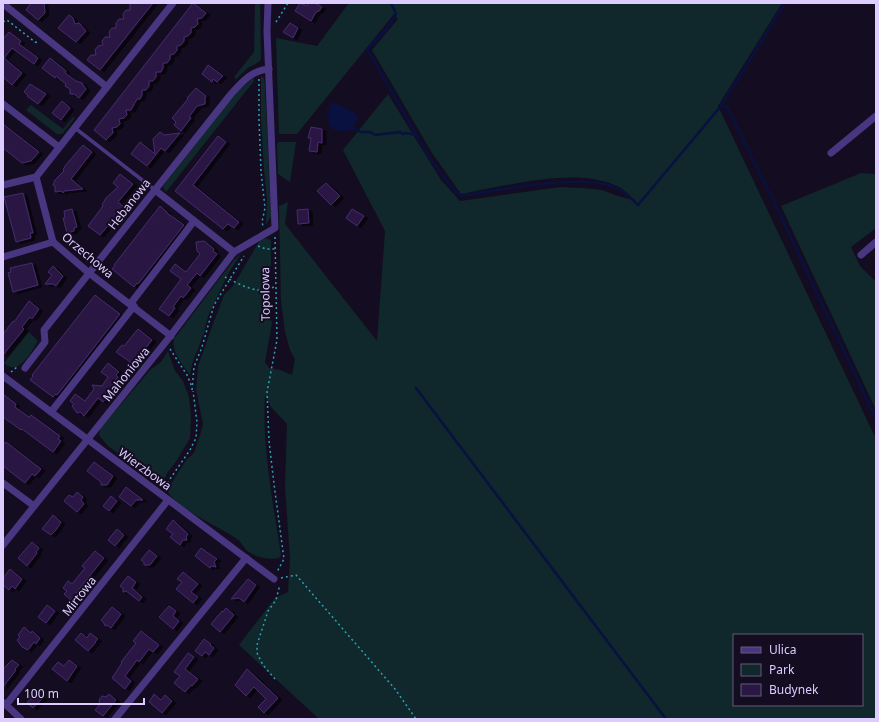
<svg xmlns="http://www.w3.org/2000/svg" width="879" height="722" font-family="'Noto Sans',sans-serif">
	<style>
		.green { fill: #10272b; fill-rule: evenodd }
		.water { fill: #08113f }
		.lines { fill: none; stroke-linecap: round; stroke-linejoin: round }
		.stream { stroke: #08113f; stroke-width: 2.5 }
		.building { fill: #291843; stroke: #462a6f; filter: url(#shadow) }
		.path { stroke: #2ba1b5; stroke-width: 1.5; stroke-dasharray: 2 3; stroke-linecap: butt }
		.lane { stroke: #493681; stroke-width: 3.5 }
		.street { stroke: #493681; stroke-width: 7 }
		.labels { text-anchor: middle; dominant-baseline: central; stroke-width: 4; stroke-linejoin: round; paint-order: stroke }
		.street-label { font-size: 12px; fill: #ddcdff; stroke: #140d21 }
	</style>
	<defs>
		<filter id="shadow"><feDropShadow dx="4" dy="2" stdDeviation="0" flood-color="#0009"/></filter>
	</defs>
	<rect width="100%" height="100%" fill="#140d21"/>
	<!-- green -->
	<g class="green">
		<polygon points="255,3 260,3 261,59 259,62 248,68 236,79 234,77 254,52"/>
		<path d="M349 3H782L718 106 876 439V719H319L239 645 275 598 288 592 290 559 285 487 287 424 271 407 265 395C262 448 273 502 281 555L279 558C269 560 259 558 249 552 244 549 242 542 237 539 220 527 175 508 167 490L187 459 194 453 201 432 203 424 196 390 198 366 213 324 224 295 233 286 260 240C265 238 268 237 271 241V272L265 296 272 323 265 362 269 368 280 370 292 375 295 359 290 350 285 332 281 300 279 206 288 202 285 224 377 341 385 231 343 150 388 94 441 180 460 201 560 187 583 188 602 190 618 196 636 201C630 196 624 189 617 186 576 166 506 186 461 194L432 153 372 50 398 19 394 14 297 134H279L276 38 317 46ZM734 635H862V705H734Z"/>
		<polygon points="261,76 264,78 265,86 271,216 266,225 267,199 264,170 261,119"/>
		<polygon points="253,78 254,81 166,192 163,188 164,185 232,97"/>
		<polygon points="31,105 63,129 73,117 75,118 62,134 57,134 26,110"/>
		<polygon points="278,142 296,142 290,182 278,174 277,145"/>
		<polygon points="861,173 876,174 876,228 851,247 860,266 876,282 876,410 781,206"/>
		<path d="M242 252 228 274 208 316 204 333 192 364 190 375C183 365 171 352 174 339L220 278 234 260Z"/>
		<path d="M29 332 38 341C31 352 19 377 4 363Z"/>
		<polygon points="168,351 175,371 183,381 189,397 191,416 190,438 177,460 168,472 160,486 107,445 99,435 100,429 151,369 161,362"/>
	</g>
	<!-- water -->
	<path class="water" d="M330 103H337C345 111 365 111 354 126 350 133 341 131 334 130L329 125 328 113Z"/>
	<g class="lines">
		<!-- stream -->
		<g class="stream">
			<path d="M391 3 396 14 385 31 367 49 431 160 454 190 461 196C498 191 587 171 619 189 626 193 632 200 638 205L721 106 785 3"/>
			<polyline points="721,106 727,107 778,210 876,419"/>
			<polyline points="353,128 361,132 370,132 375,135 400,132 403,134 406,133 416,135"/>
			<polyline points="416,388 666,719"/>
		</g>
	</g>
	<!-- building -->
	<g class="building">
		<polygon points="31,3 44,3 45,13 38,20 26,10"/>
		<polygon points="130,3 153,3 100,70 87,60 91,55 96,55 95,50 98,46 103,45 102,41 105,37 110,37 109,32 112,28 116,28 116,23 119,19 124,19 123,14 126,10 130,10"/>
		<polygon points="193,3 206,13 202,18 197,19 198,24 195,27 191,28 191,33 188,36 184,37 184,41 181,45 177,46 177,50 174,54 170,55 170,59 167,63 163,63 163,68 161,72 156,72 156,77 153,81 149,81 149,86 146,90 142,90 142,95 140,99 137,99 131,110 126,110 127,115 124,118 119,119 120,124 117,127 112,128 113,133 106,140 94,130"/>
		<polygon points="300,3 307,6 308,3 315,3 322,7 319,11 316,12 311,21 295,11"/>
		<polygon points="69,15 73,18 75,24 79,23 86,31 76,42 58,28"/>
		<polygon points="290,23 298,28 293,38 283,32"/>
		<polygon points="9,32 21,41 19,44 38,58 34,64 12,48 4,58 22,73 12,85 3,77 3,39"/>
		<polygon points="50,58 66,71 65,73 76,81 82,83 83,85 86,89 79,98 74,94 70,94 70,89 65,86 66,84 56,76 55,78 42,68"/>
		<polygon points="208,65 223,76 217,82 213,79 212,82 202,74"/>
		<polygon points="30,84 46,94 38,104 27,96 28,95 24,92"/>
		<polygon points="196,88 206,96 205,98 205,104 197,106 189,117 191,118 181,131 174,125 176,122 172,118 188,99 187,98"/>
		<polygon points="62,101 70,108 61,120 52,113"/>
		<polygon points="3,124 39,152 31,161 22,163 3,148"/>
		<polygon points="311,127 322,129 322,143 318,142 317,152 309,151 311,138 308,138"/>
		<polygon points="160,132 164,135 180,133 165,151 161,148 147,166 131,154 140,142 155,154 153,139"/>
		<polygon points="218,136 226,142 193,185 239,222 234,228 228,224 223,229 175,191"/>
		<polygon points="83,145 92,152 71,179 83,189 64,191 63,193 61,191 55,192 55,186 53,185 55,180 64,171 63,170 65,166"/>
		<polygon points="120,174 133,184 118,202 124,207 100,235 88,226 103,206 102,205 106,198 118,187 113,183"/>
		<polygon points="326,183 340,196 331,205 317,191"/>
		<polygon points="23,193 33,233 30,233 31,238 16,242 4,197"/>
		<polygon points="160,206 167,212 167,213 184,225 138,284 137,283 134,287 112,269 115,265 114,265"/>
		<polygon points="72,209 77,227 74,228 74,231 67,233 63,218 65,218 64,211"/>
		<polygon points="308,209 309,223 298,224 297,210"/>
		<polygon points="352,209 364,216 357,226 346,218"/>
		<polygon points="204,241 214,249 213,251 217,254 200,276 197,273 187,285 191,288 183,298 181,296 173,307 175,308 169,316 159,309 181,279 170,271 175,264 186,272 200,254 197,251 196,242"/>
		<polygon points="32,263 38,285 13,292 8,273 11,272 10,268"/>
		<polygon points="53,266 63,276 56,286 53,284 45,284 52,275 48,272"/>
		<polygon points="95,295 120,314 57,395 56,394 53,397 30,380 33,376 32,375"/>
		<polygon points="29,301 39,309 32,319 30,317 22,327 24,329 3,355 3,334 13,321 14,322"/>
		<polygon points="138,329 152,340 133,364 116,352 122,345 124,346"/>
		<polygon points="108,363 119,372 116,375 118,377 105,396 107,397 103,402 98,398 84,416 80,412 77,413 72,406 74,404 70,401 75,394 85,401 94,389 92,385 102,386 108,377 101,372"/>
		<polygon points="3,394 16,404 15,407 26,415 29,417 31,415 60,436 58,439 61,441 53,452 22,429 21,430 3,417"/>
		<polygon points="6,442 41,469 35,476 32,474 25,483 3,466 3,445"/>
		<polygon points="94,462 113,476 107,485 101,485 101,482 87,471"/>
		<polygon points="126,487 143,500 136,500 131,506 119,497"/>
		<polygon points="77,492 83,497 81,500 84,504 77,512 64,501 69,495 73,497"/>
		<polygon points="111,496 117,501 109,511 103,506"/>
		<polygon points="53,515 61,522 56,530 51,535 42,529"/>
		<polygon points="173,520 188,534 186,537 187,540 183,540 180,545 170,537 173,534 166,529"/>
		<polygon points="117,529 124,535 115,546 108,540"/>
		<polygon points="32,542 39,548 36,552 37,553 27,566 18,558"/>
		<polygon points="201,548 217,559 214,562 216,567 211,566 210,568 195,556"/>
		<polygon points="149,550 157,556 150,565 144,565 144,562 141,560"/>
		<polygon points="95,551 104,558 76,593 78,594 72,601 64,594 67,591 63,588 68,581 72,584 85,568 82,566"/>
		<polygon points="10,569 22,579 15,589 12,586 9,590 3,585 3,578"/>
		<polygon points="183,572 198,584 191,592 198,597 193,603 176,589 182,582 177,579"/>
		<polygon points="128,576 136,582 132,588 142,597 139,601 126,591 123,592 123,588 120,586"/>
		<polygon points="248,579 256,585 244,602 239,598 231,599"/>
		<polygon points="47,605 55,611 46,623 38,617"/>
		<polygon points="169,606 176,611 173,616 179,621 173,629 159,617"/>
		<polygon points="112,607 121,614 111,628 107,625 105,626 104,623 101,620"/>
		<polygon points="226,608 234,615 220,632 211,624 222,611 223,612"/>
		<polygon points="24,627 31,633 32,631 40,638 36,644 34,642 28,650 22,647 17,640 20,637 18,635"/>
		<polygon points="141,631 159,645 153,652 149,649 139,662 137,660 125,676 131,681 125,689 112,678 122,663 121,662 136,643 133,641"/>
		<polygon points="81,633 87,638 90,633 98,639 95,642 96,642 88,651 75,640"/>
		<polygon points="204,639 211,644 210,645 214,648 209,655 205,652 202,656 195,651"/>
		<polygon points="188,653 194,657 185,669 198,679 192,686 191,685 185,692 174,683 180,676 174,672"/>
		<polygon points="12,660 19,665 15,669 16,670 3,687 3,669"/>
		<polygon points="69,660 77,666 67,681 52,669 58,662 64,666"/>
		<polygon points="247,669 278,698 264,713 258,707 266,699 254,687 246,696 235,685"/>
		<polygon points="34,691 43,698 33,708 27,703 30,699 28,698"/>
		<polygon points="109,694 116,700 103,716 95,710 100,704 99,700 102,696 106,697"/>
		<polygon points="154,694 161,700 165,695 172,701 162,713 149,702"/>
	</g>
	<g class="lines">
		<!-- path -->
		<g class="path">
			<polyline points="3,22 7,20 35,42 39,43"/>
			<polyline points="276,22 288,3"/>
			<polyline points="259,79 259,119 261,171 265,208 262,222 263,226"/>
			<polyline points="275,237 277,340 267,392 269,441 274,484 284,559 277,572"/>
			<polyline points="258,246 266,249 275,249"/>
			<path d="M225 277C239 284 261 297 275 286"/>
			<polyline points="170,349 187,375 192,387"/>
			<polyline points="11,372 17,367"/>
			<polyline points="192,390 194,367 202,347 214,305 244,256"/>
			<polyline points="166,488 170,479 190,450 196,438 197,422 193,391"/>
			<polyline points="281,578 296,575 395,689 416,719"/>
			<polyline points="275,679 263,665 257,653 257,645 268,611 276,600 279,588 277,586"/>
		</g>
		<!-- lane -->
		<polyline class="lane" points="75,128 155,190"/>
		<!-- street -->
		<g class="street">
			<polyline points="7,7 107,87"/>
			<polyline points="3,104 59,147"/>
			<polyline points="831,153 876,116"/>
			<polyline points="3,185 36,177"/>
			<polyline points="155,190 234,252"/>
			<polyline points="861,255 876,242"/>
			<polyline points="3,257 53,242"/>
			<polyline points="131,303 194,221"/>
			<polyline points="171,336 89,273 53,242 36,177 173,3"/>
			<path d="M25 368 45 342 44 330 231 94C242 82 252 70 269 69"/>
			<polyline points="3,376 274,579"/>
			<polyline points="51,412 134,306"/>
			<polyline points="3,483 34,506"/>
			<polyline points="3,545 168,339 234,252 275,228 267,31 268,3"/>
			<polyline points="4,703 21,719"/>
			<polyline points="6,705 168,500"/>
			<polyline points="115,719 246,558"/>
		</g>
	</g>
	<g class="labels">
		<!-- street labels -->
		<g class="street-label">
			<text transform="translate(129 204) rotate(-52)">Hebanowa</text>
			<text transform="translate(88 255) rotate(40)">Orzechowa</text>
			<text transform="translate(265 294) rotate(-91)">Topolowa</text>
			<text transform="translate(126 374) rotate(-51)">Mahoniowa</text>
			<text transform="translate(145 469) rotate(36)">Wierzbowa</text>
			<text transform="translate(79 596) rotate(-52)">Mirtowa</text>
		</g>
	</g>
	<!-- border -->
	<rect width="879" height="722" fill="none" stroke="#ddcdff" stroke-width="8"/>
	<!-- legend -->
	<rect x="733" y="634" width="130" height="72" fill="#140d21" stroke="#645a7a"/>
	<rect x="741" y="647" width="20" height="6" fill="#493681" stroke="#645a7a"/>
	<text x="769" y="654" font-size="12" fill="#ddcdff">Ulica</text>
	<rect x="741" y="664" width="20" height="12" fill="#10272b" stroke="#645a7a"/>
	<text x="769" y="674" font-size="12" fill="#ddcdff">Park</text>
	<rect x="741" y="684" width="20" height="12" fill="#291843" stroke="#645a7a"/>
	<text x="769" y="694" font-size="12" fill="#ddcdff">Budynek</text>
	<!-- scale -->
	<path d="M18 698v6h126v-6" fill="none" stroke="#ddcdff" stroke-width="2"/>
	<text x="24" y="698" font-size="12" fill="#ddcdff" stroke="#140d21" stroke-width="3" paint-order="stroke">100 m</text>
</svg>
